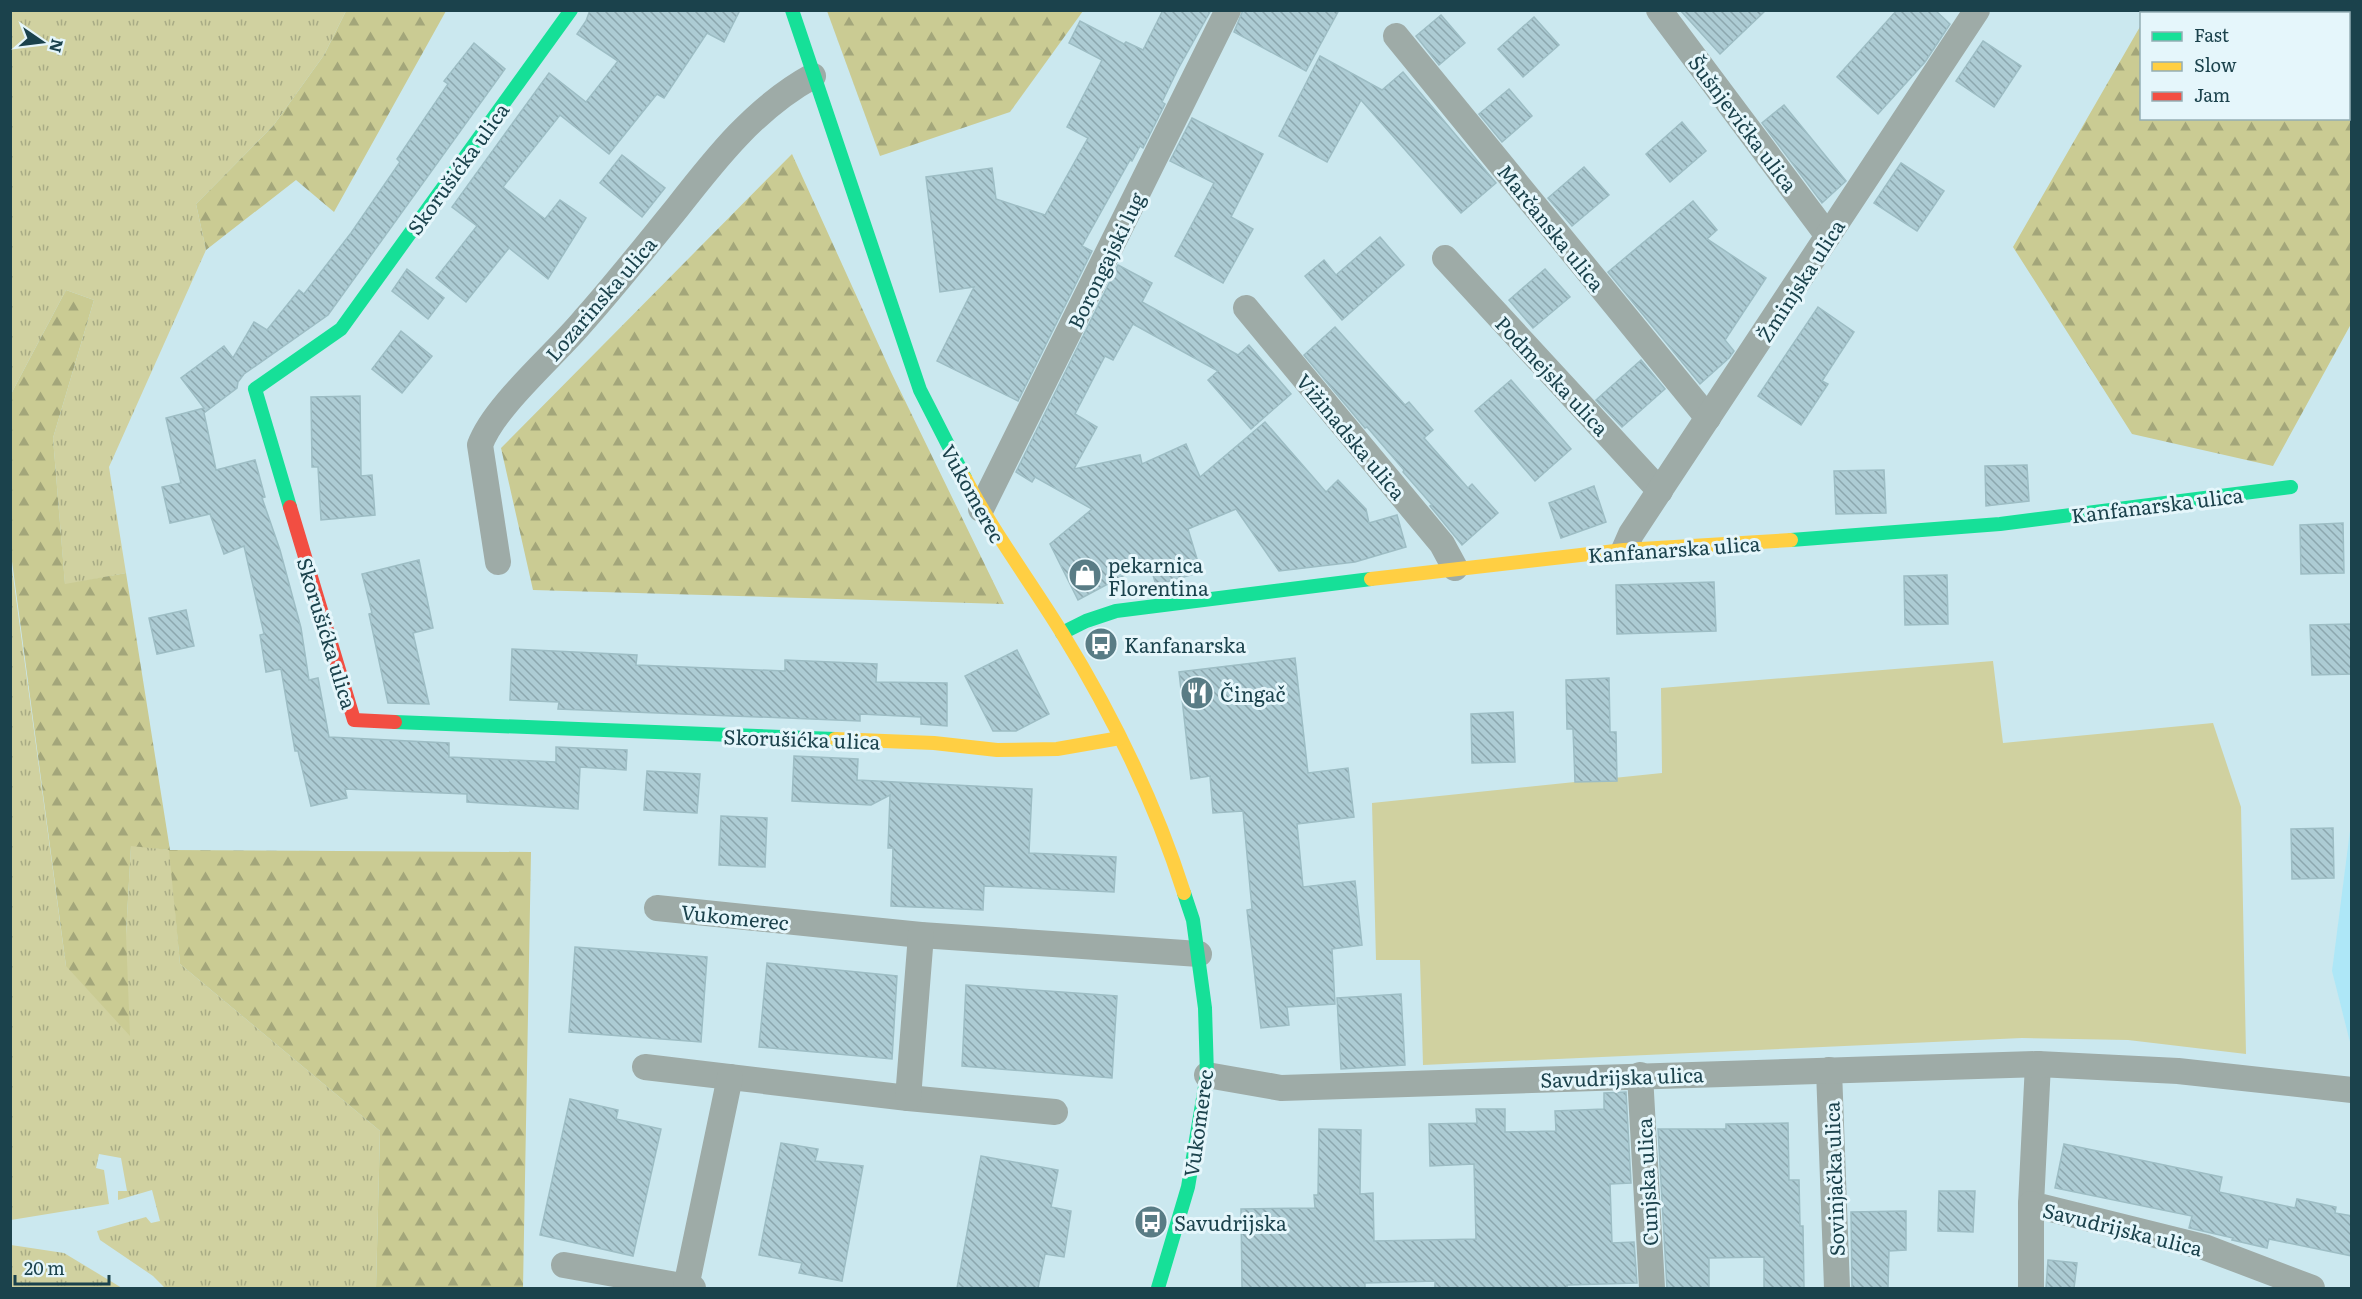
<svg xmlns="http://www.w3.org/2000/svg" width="2362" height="1299" font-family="Literata,serif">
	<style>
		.built { fill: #aee7f7 }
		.grass { fill: url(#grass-tufts) }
		.forest { fill: url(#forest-firs) }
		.green { fill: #d0d1a0 }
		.building { fill: url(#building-back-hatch); stroke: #9dbdc4; stroke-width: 1.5 }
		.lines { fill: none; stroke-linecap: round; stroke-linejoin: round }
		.street { stroke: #9eaba7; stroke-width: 26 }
		.fast { stroke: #16e098; stroke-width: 14 }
		.slow { stroke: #ffcf43; stroke-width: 14 }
		.jam { stroke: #f24e42; stroke-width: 14 }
		.labels { text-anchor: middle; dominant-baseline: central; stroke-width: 6; stroke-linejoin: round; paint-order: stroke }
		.street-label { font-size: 20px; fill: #1b424c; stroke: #e5f6fb }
		.poi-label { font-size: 20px; fill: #1b424c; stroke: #e5f6fb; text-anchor: start }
	</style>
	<defs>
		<pattern id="grass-tufts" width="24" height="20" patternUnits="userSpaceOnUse" patternTransform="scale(1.5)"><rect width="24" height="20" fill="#d0d1a0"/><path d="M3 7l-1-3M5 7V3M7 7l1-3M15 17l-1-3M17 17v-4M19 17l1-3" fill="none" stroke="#a8ab85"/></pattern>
		<pattern id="forest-firs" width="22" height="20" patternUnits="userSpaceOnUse" patternTransform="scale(1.5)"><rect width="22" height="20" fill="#cacb93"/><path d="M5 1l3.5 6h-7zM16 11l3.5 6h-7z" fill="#a3a67a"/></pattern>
		<pattern id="building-back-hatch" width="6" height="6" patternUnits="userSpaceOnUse" patternTransform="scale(1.5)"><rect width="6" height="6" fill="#adccd4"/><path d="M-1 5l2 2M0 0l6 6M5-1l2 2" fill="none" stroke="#8ca7ae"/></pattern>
	</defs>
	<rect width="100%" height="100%" fill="#cbe8ef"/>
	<!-- built -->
	<polygon class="built" points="2351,823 2351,1046 2332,971"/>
	<!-- grass -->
	<g class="grass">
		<polygon points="11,11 346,11 324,55 273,126 196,204 206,250 109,467 126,573 65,585 53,438 94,300 66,290 11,394"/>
		<polygon points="10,554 66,966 126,934 131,845 170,850 180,964 380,1131 376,1288 165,1288 153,1276 100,1240 97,1231 146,1217 151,1223 160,1221 152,1190 118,1200 118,1191 127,1191 121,1158 99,1154 96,1168 104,1170 109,1204 11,1220"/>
		<polygon points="11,1245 64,1253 122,1288 11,1288"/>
	</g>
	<!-- forest -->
	<g class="forest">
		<polygon points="346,11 446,11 334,212 296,180 206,250 196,204 273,126 324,55"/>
		<polygon points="827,11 827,10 1083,11 1010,112 880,156"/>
		<polygon points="2150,11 2351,11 2351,324 2273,466 2132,434 2013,247 2141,25 2142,118 2348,118 2348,14 2148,13"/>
		<polygon points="792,154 891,372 1004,604 533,590 501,448"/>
		<polygon points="66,290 94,300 53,438 65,584 126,573 170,850 531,852 523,1288 376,1288 380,1131 180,964 169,850 131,846 126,934 130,1036 66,966 11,554 11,394"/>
	</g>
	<!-- green -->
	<polygon class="green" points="1993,661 2003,743 2213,723 2241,807 2246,1054 2128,1040 2022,1038 1423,1065 1420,960 1376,960 1372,803 1662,773 1661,688"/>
	<!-- building -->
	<g class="building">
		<polygon points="590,10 740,10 724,42 707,33 664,98 657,94 609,154 560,115 503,187 545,219 560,200 586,218 548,279 509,248 466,302 436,278 477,226 452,207 549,73 586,102 618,61 577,34 586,21"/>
		<polygon points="1163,10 1211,10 1178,69 1162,102 1165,104 1143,148 1140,146 1132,161 1130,160 1082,246 1092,251 1018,401 937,361 974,287 940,292 926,177 992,168 996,199 1045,215 1088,138 1067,127 1102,60 1069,43 1080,21 1124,44 1126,42 1143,50"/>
		<polygon points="1243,10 1339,10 1306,71 1234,32"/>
		<polygon points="1680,10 1766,10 1720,54"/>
		<polygon points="1897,10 1935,10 1950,24 1925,62 1878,114 1837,77"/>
		<polygon points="1441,15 1465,43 1439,65 1416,36"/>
		<polygon points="1534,17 1559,45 1523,77 1498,49"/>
		<polygon points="1983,41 2021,66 1994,107 1956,81"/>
		<polygon points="474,43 505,69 328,315 244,374 238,382 237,388 204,413 216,470 255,460 265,497 262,498 280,550 301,628 309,680 318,678 329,737 449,743 449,757 556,762 556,747 627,750 626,770 580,767 578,809 467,802 467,794 345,789 347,798 311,806 298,751 295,751 281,669 266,672 260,635 264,634 244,546 224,554 210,514 170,523 162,487 181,483 166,418 204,408 181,378 224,346 233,358 254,322 267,330 299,290 304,294 351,233 400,162 397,159 448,84 444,81"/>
		<polygon points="1320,56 1382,90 1403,72 1496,183 1461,213 1361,100 1327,162 1279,136"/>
		<polygon points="1509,89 1532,116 1502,142 1479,114"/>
		<polygon points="1784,105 1846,181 1822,203 1762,123"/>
		<polygon points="1192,118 1263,154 1231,217 1253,229 1223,283 1175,256 1214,183 1170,161"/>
		<polygon points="1682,122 1706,151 1670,182 1646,154"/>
		<polygon points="622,155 665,188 642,217 600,183"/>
		<polygon points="1901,163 1944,191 1917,231 1874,203"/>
		<polygon points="1584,167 1609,195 1572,226 1548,198"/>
		<polygon points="1693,201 1717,230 1707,239 1766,278 1725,340 1734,351 1729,358 1700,384 1608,272"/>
		<polygon points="1380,237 1404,265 1342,320 1305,276 1324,260 1336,275"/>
		<polygon points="1118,265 1152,283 1142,302 1238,355 1249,345 1291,394 1251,429 1208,380 1218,371 1133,324 1113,360 1105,356 1075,414 1097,427 1074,469 1140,455 1142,464 1186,444 1200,477 1265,422 1326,492 1338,480 1366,509 1369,523 1397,515 1406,547 1355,562 1279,571 1236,509 1188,529 1201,572 1156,585 1149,562 1078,600 1050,544 1092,509 1035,477 1032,482 1016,472"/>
		<polygon points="407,269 444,298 428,319 392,291"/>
		<polygon points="1545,269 1570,297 1533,328 1509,300"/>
		<polygon points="1818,307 1854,332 1822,381 1828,384 1801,425 1758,396"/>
		<polygon points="1335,327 1405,405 1409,402 1433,430 1424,438 1468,488 1472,484 1498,513 1462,545 1430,506 1432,505 1403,472 1404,470 1367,427 1365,428 1304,355"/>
		<polygon points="401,331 432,356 402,393 372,369"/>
		<polygon points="1641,360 1665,389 1622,427 1596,400"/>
		<polygon points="1511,380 1571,449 1535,481 1475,411"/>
		<polygon points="360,396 361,476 372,475 375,515 321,520 318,467 312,467 311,397"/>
		<polygon points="2027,465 2029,501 1986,506 1985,466"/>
		<polygon points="1884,470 1886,513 1836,514 1834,471"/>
		<polygon points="1594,486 1606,522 1561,538 1549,503"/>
		<polygon points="2343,523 2344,573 2301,574 2300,525"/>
		<polygon points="419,560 433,628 413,633 429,704 388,703 369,614 372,613 362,574"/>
		<polygon points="1947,575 1948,624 1905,625 1904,576"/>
		<polygon points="1714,582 1716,631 1617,634 1616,585"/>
		<polygon points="186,610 194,646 157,654 149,618"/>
		<polygon points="2352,624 2352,674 2312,675 2310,625"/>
		<polygon points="512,649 637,655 636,665 785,671 785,660 877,664 876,682 947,683 947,726 921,724 921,717 860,714 860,721 558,709 559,702 510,700"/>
		<polygon points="1017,650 1049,714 1016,731 993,731 965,676"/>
		<polygon points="1295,658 1308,773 1348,768 1354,817 1297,824 1303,887 1355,881 1362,945 1332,949 1335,1004 1287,1007 1289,1025 1261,1028 1247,910 1252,909 1243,811 1213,813 1210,776 1191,779 1179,672"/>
		<polygon points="1609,678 1610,732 1616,732 1617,781 1575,782 1573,729 1567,729 1566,680"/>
		<polygon points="1513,712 1515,762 1472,763 1471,714"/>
		<polygon points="794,756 858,759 857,780 1032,789 1029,853 1116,857 1114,892 984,886 983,910 891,906 893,848 888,848 890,795 871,805 792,801"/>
		<polygon points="647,771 700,774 697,813 644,810"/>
		<polygon points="721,816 767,818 765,867 719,865"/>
		<polygon points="2333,828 2334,878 2292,879 2291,829"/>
		<polygon points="575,947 707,957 701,1042 569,1032"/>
		<polygon points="767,963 897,976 892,1059 759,1047"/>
		<polygon points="966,985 1117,996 1112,1078 962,1066"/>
		<polygon points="1401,994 1405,1065 1341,1069 1337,998"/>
		<polygon points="1626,1092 1631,1183 1610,1184 1612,1243 1634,1242 1637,1283 1567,1285 1567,1288 1435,1288 1435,1281 1365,1283 1365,1288 1242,1288 1241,1209 1315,1208 1314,1195 1318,1195 1319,1129 1361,1130 1360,1194 1373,1193 1374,1241 1476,1239 1474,1164 1430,1166 1429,1124 1477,1123 1476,1109 1505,1109 1505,1132 1556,1131 1555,1111 1604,1109 1604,1093"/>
		<polygon points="570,1099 618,1110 616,1119 661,1129 633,1256 540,1235"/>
		<polygon points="1788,1123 1789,1180 1799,1180 1800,1226 1803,1226 1804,1288 1764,1288 1764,1257 1709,1258 1709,1288 1667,1288 1658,1129 1726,1129 1726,1124"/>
		<polygon points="781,1143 818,1149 815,1161 863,1166 842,1281 799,1273 802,1263 759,1255"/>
		<polygon points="2064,1144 2222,1177 2219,1192 2295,1208 2297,1199 2336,1207 2335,1213 2352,1216 2352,1256 2269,1239 2267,1248 2232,1240 2233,1238 2189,1228 2192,1216 2055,1188"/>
		<polygon points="981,1156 1058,1170 1051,1207 1071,1211 1064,1257 1045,1254 1038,1288 957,1288"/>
		<polygon points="1939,1191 1975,1191 1973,1232 1938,1231"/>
		<polygon points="1906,1211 1906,1250 1889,1251 1888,1288 1852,1288 1851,1212"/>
		<polygon points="2048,1260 2077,1263 2074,1288 2046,1288"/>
	</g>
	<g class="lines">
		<!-- street -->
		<g class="street">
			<polyline points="1659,10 1828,236"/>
			<polyline points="1396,36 1708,418"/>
			<polyline points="1445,258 1660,491"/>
			<polyline points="1246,308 1442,544 1455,568"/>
			<polyline points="981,509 1228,10"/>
			<polyline points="1624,550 1631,534 1977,10"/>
			<path d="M498 562 480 445C494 406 556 354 584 320 616 284 646 246 677 208 716 158 756 107 813 76"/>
			<polyline points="657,908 921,935 1199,954"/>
			<polyline points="2038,1064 2031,1204 2204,1247 2312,1288"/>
			<polyline points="645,1067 908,1098 1055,1112"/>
			<polyline points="1829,1070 1837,1288"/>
			<polyline points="1207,1075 1281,1088 2038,1064 2178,1071 2352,1090"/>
			<polyline points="1640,1075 1652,1288"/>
			<polyline points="908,1098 921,935"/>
			<polyline points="564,1265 693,1288"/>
			<polyline points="686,1287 730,1077"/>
			<polyline points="2031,1288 2031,1204"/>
		</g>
		<!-- fast -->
		<g class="fast">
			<polyline points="792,10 920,390 965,478"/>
			<polyline points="290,507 255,389 341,329 571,10"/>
			<polyline points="1791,540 2000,524 2291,487"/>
			<polyline points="1062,633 1086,621 1116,611 1371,579"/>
			<polyline points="395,722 835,739"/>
			<polyline points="1158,1288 1188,1187 1207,1075 1205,1008 1193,920 1184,893"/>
		</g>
		<!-- slow -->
		<g class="slow">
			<path d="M965 478C993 532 1030 581 1062 633 1112 714 1155 802 1184 893"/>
			<polyline points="1371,579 1624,550 1791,540"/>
			<polyline points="835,739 934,743 997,750 1057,749 1120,738"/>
		</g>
		<!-- jam -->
		<polyline class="jam" points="290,507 354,720 395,722"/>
	</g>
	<!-- icons -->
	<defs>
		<g id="shop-disc" transform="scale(1.725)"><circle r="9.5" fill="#597c85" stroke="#e5f6fb"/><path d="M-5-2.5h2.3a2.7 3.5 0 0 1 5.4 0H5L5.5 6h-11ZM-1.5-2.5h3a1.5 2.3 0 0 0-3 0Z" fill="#fff"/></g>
		<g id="bus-disc" transform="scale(1.725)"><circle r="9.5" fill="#597c85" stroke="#e5f6fb"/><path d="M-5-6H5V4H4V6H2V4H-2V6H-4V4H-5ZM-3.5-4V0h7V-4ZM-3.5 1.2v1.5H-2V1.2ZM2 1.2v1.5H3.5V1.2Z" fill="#fff"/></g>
		<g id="restaurant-disc" transform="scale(1.725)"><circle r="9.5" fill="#597c85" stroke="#e5f6fb"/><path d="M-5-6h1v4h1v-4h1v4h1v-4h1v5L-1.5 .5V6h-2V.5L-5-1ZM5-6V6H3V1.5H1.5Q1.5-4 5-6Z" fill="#fff"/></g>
	</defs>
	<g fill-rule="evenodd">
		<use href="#shop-disc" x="1085" y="575"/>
		<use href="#bus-disc" x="1101" y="644"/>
		<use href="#restaurant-disc" x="1197" y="693"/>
		<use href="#bus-disc" x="1151" y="1222"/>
	</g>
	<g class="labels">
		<!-- street labels -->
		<g class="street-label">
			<text transform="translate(1744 123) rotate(53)">Šušnjevička ulica</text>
			<text transform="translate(457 168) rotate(-54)">Skorušićka ulica</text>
			<text transform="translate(1552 227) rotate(51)">Marčanska ulica</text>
			<text transform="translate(1105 260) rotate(-64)">Borongajski lug</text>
			<text transform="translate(1800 280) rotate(-57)">Žminjska ulica</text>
			<text transform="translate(600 298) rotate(-49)">Lozarinska ulica</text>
			<text transform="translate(1553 375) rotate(47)">Podmejska ulica</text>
			<text transform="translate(1352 436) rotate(50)">Vižinadska ulica</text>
			<text transform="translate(974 493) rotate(61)">Vukomerec</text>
			<text transform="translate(2157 504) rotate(-7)">Kanfanarska ulica</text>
			<text transform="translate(1674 548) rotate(-4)">Kanfanarska ulica</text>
			<text transform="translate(328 633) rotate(73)">Skorušićka ulica</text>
			<text transform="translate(802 738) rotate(2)">Skorušićka ulica</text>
			<text transform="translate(735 916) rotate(6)">Vukomerec</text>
			<text transform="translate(1622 1076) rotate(-2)">Savudrijska ulica</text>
			<text transform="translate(1197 1123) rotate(-82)">Vukomerec</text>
			<text transform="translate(1833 1179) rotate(-92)">Sovinjačka ulica</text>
			<text transform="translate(1646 1182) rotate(-93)">Cunjska ulica</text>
			<text transform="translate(2123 1228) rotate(14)">Savudrijska ulica</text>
		</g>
		<!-- poi labels -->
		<g class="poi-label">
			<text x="1108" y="564">pekarnica<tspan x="1108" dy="23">Florentina</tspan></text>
			<text x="1124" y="644">Kanfanarska</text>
			<text x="1220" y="693">Čingač</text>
			<text x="1174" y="1222">Savudrijska</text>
		</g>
	</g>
	<!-- border -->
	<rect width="2362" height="1299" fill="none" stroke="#1b424c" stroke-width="24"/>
	<!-- legend -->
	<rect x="2140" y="12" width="210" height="108" fill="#e5f6fb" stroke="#94aeb5" stroke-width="1.5"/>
	<rect x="2152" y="32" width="30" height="9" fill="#16e098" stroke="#94aeb5" stroke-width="1.5"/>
	<text x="2194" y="42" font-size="18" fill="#1b424c">Fast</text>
	<rect x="2152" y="62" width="30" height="9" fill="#ffcf43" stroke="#94aeb5" stroke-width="1.5"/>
	<text x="2194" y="72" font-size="18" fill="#1b424c">Slow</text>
	<rect x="2152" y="92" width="30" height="9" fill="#f24e42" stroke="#94aeb5" stroke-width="1.5"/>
	<text x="2194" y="102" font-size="18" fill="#1b424c">Jam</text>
	<!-- north arrow -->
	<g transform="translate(42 42) rotate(104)" stroke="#e5f6fb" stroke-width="4.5" paint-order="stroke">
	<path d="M0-4.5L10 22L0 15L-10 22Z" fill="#1b424c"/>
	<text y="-9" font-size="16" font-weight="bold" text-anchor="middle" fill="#1b424c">N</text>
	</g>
	<!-- scale -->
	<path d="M15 1275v9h94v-9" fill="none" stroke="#1b424c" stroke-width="3"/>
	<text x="24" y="1275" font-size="18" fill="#1b424c" stroke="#e5f6fb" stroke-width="4.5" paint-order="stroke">20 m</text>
</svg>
